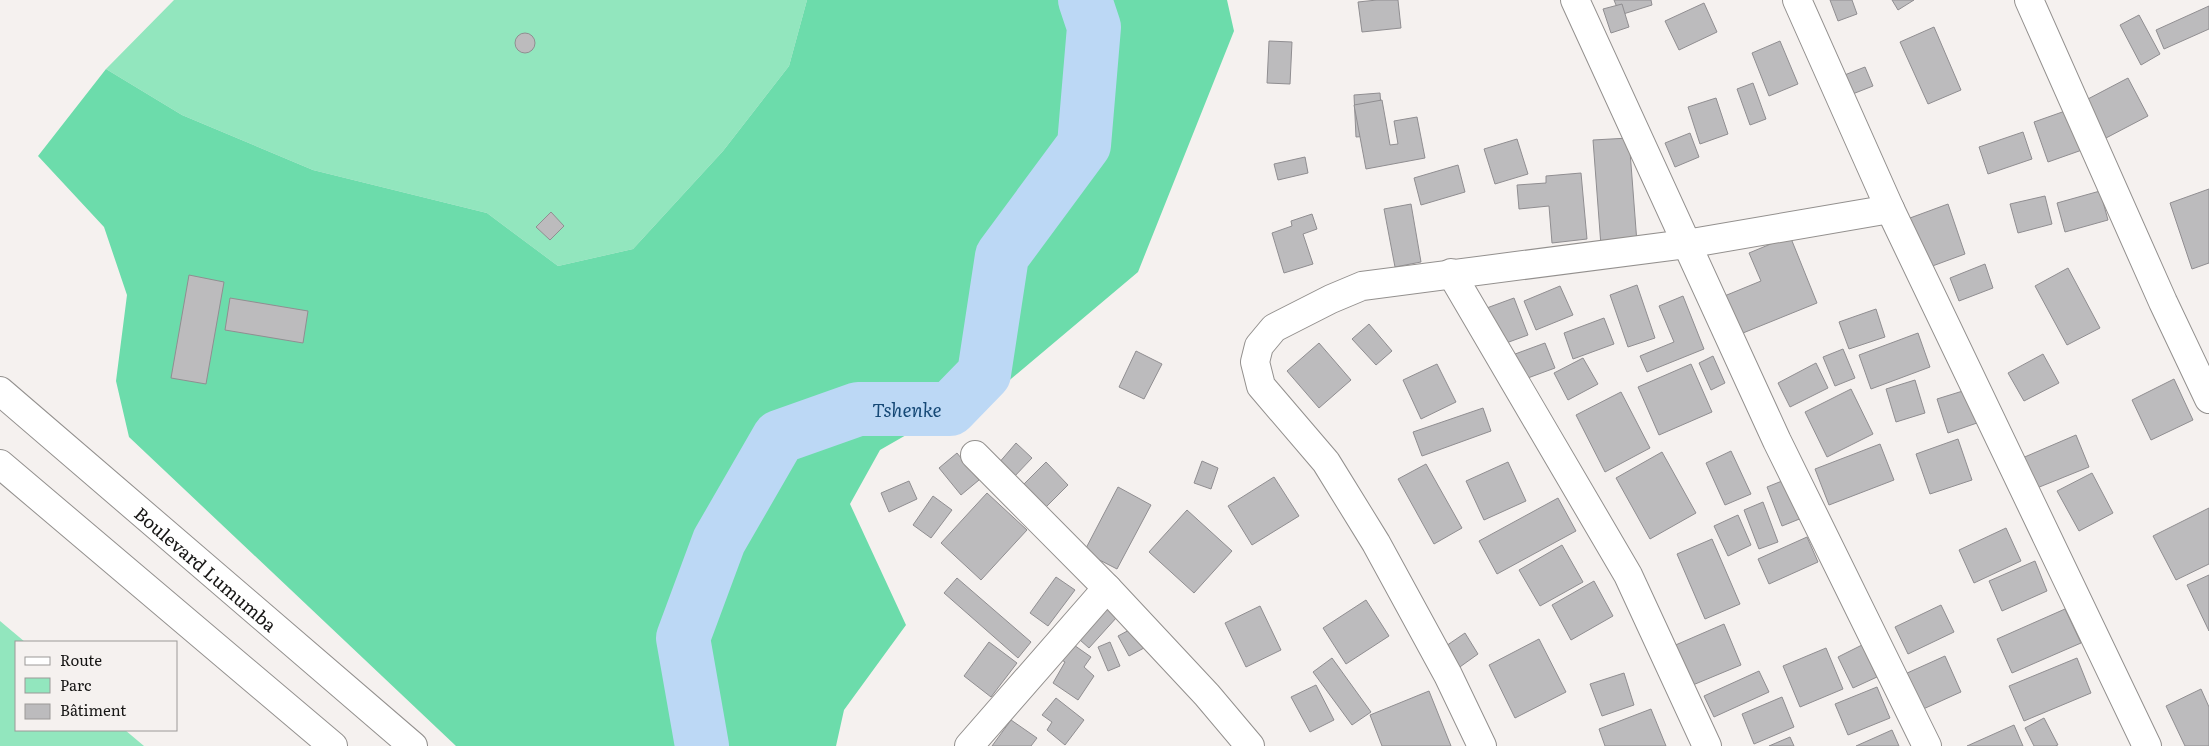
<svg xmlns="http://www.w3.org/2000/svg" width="2209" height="746" font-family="Literata,serif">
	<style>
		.green { fill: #92e6be }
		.forest { fill: #6cdcab }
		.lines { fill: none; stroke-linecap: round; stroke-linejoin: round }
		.river { stroke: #bcd8f5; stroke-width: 54 }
		.building { fill: #bcbbbd; stroke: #908e91 }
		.street-casing { stroke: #93908e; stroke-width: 30 }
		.highway-casing { stroke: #93908e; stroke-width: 30 }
		.street { stroke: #fff; stroke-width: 28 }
		.highway { stroke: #fff; stroke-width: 28 }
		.labels { text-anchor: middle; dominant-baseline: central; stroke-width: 4.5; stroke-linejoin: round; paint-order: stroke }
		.street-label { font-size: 18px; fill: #171615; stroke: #f5f1ef }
		.water-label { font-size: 19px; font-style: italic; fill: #164976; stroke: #f5f1ef }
	</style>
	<rect width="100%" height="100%" fill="#f5f1ef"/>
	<!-- green -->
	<g class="green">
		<polygon points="174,0 807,0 789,66 723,151 633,249 558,266 487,213 313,170 182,115 106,69"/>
		<polygon points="0,621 25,642 16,642 16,730 125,730 144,746 0,746"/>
	</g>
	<!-- forest -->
	<polygon class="forest" points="807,0 1227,0 1234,31 1138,272 999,389 934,419 880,450 850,504 906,625 844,710 836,746 456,746 129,437 116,381 127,295 104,227 38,156 106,69 182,115 313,170 487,213 558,266 633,249 723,151 789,66"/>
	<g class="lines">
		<!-- river -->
		<path class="river" id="s1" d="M702 746 683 638 719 541 779 437 858 409H950L984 374 1002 256 1084 145 1094 27 1085 0"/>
	</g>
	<!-- building -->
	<g class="building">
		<polygon points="1377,0 1398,0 1401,28 1362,32 1358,2"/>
		<polygon points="1614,0 1651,0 1652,5 1620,15"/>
		<polygon points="1830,0 1852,0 1857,14 1838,21"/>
		<polygon points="1892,0 1914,0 1898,10"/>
		<polygon points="1704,3 1717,32 1679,50 1665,21"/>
		<polygon points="1622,4 1629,27 1611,33 1603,9"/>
		<polygon points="2209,6 2209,29 2164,49 2156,30"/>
		<polygon points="2139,15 2160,54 2141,65 2120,25"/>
		<polygon points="1934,27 1961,90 1928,104 1900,42"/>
		<circle cx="525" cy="43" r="10"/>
		<polygon points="1269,41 1292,42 1290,84 1267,83"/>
		<polygon points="1780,41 1798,84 1769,96 1752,53"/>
		<polygon points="1865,67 1873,86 1850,95 1842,76"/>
		<polygon points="2128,78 2148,116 2106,138 2086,100"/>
		<polygon points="1753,83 1766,119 1750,125 1737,89"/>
		<polygon points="1380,93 1383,135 1356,137 1354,95"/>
		<polygon points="1716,98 1728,134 1700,144 1688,107"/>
		<polygon points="1382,100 1390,145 1398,144 1394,121 1417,117 1425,158 1366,169 1354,105"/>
		<polygon points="2068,110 2082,150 2048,162 2034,122"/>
		<polygon points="2023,132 2032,159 1988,174 1979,147"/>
		<polygon points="1690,133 1699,157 1675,167 1665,143"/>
		<polygon points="1629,138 1637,243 1601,246 1593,140"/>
		<polygon points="1517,139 1528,174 1495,184 1484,149"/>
		<polygon points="1305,157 1308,173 1278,180 1274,164"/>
		<polygon points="1458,165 1465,192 1421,205 1414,178"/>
		<polygon points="1581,173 1587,239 1552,243 1549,206 1519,209 1517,185 1546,183 1546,176"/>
		<polygon points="2209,189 2209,263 2192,269 2170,203"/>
		<polygon points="2100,191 2108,220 2065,232 2057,203"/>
		<polygon points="2045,196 2052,224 2018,233 2010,204"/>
		<polygon points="1411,204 1421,262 1395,267 1384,209"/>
		<polygon points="1948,204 1965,254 1927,268 1910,218"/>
		<polygon points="551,212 564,226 550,240 536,227"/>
		<polygon points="1312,214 1317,229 1303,234 1313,264 1284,273 1272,233 1292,226 1291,221"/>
		<polygon points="1790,236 1817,303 1738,335 1722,297 1761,281 1749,253"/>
		<polygon points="1985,264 1993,288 1959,301 1950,278"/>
		<polygon points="2068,268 2100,328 2067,345 2035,286"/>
		<polygon points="189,275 224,282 206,384 171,378"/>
		<polygon points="1637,285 1655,338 1628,347 1610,295"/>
		<polygon points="1560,286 1573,315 1536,330 1524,301"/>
		<polygon points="1683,296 1704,349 1647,372 1640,356 1674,342 1659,306"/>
		<polygon points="230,298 308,311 303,343 225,330"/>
		<polygon points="1514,298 1528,335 1498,346 1484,309"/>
		<polygon points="1876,309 1885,337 1849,349 1839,322"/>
		<polygon points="1604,318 1614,344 1573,359 1564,333"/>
		<polygon points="1369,324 1392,351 1376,365 1352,339"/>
		<polygon points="1918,333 1930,367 1871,389 1859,355"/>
		<polygon points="1319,343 1351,380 1319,408 1287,371"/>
		<polygon points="1545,343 1555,368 1517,382 1507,357"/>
		<polygon points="1843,349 1855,378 1835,386 1823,357"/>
		<polygon points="1136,351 1162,364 1144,399 1119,387"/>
		<polygon points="2043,354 2059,383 2024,401 2008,373"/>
		<polygon points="1713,356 1725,383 1711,390 1699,363"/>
		<polygon points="1583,358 1598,384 1568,400 1554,373"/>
		<polygon points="1816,363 1828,388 1790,407 1778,383"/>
		<polygon points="1437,364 1456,402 1421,419 1403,380"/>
		<polygon points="1691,364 1712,412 1659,435 1638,387"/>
		<polygon points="2174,379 2193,420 2151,440 2132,400"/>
		<polygon points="1915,380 1925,413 1896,422 1886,389"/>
		<polygon points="1851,389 1873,434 1827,457 1805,412"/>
		<polygon points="1966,390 1977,423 1948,433 1937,399"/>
		<polygon points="1621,392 1650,448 1605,472 1576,415"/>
		<polygon points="1483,408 1491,431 1422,456 1413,432"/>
		<polygon points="2076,435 2089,467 2032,490 2020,459"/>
		<polygon points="1958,439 1972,480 1930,494 1916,454"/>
		<polygon points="1016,443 1032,458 1013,478 998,464"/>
		<polygon points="1880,444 1894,480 1829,505 1815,469"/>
		<polygon points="1731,451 1751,494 1725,505 1706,463"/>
		<polygon points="1662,452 1696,513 1650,539 1616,478"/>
		<polygon points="957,453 979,480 961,495 939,468"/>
		<polygon points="1202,461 1218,468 1211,489 1194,483"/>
		<polygon points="1046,462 1068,485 1045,508 1023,485"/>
		<polygon points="1508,462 1526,501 1484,520 1466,481"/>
		<polygon points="1426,464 1462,528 1434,544 1398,479"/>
		<polygon points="2092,473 2113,513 2079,531 2057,491"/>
		<polygon points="1274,477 1299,516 1252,545 1228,506"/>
		<polygon points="1787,479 1802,518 1782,526 1767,487"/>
		<polygon points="909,481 917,499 889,512 881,493"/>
		<polygon points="1118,487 1151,505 1117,569 1084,552"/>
		<polygon points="987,493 1027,530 981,580 941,543"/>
		<polygon points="933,496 952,510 931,538 913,525"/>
		<polygon points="1558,498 1576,531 1497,574 1479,541"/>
		<polygon points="1763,502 1778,542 1759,549 1744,510"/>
		<polygon points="2209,508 2209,564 2176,580 2153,536"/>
		<polygon points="1187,510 1232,551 1194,593 1149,552"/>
		<polygon points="1738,515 1751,545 1728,556 1714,526"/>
		<polygon points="2006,528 2021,561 1974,583 1959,550"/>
		<polygon points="1807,537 1818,562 1769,584 1758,559"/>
		<polygon points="1712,539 1740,604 1705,619 1677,554"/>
		<polygon points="1562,545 1583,582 1540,606 1519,570"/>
		<polygon points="2035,561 2047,591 2002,611 1989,581"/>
		<polygon points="2209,575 2209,631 2187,585"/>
		<polygon points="1056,577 1075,590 1048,626 1030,613"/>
		<polygon points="957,578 1031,642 1018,658 944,593"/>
		<polygon points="1594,581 1613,616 1571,640 1552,605"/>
		<polygon points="1366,600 1389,636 1346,664 1323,628"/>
		<polygon points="1100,601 1117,617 1089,648 1071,632"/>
		<polygon points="1941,605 1954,632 1908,654 1895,627"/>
		<polygon points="1260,606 1281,650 1246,667 1225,623"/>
		<polygon points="2065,609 2081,643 2012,673 1997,639"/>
		<polygon points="1724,624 1741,665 1688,687 1671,647"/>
		<polygon points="1133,628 1144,648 1129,656 1118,636"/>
		<polygon points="1465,633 1478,654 1457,669 1443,648"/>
		<polygon points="1539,639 1566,692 1515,718 1489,665"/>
		<polygon points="989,642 1017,663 991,697 964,676"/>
		<polygon points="1110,642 1120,666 1108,671 1098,647"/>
		<polygon points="1071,643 1091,657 1084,667 1094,676 1078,700 1053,683 1065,662 1055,656"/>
		<polygon points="1862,645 1877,677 1853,688 1838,657"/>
		<polygon points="1826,648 1843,689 1800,707 1783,666"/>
		<polygon points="1945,656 1961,692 1921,710 1905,674"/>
		<polygon points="1332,658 1371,712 1352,725 1313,672"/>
		<polygon points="2077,658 2091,693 2024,721 2009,686"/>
		<polygon points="1759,671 1769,692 1714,717 1704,696"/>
		<polygon points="1624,673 1634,705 1602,716 1590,684"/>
		<polygon points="1316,685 1334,720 1310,732 1291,697"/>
		<polygon points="1877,687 1890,718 1848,735 1835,704"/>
		<polygon points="2201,689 2209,707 2209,746 2185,746 2166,706"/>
		<polygon points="1429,691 1451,746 1382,746 1370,715"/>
		<polygon points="1782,697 1794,727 1754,744 1742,714"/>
		<polygon points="1056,698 1084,720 1065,745 1047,730 1052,722 1042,715"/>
		<polygon points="1651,709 1666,746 1605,746 1599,729"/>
		<polygon points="2044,718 2058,745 2055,746 2034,746 2025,728"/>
		<polygon points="1011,720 1037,738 1031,746 992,746"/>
		<polygon points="2014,725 2023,746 1967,746"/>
		<polygon points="1892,730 1899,746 1856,746"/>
		<polygon points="1790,737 1794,746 1769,746"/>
	</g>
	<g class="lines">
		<!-- street casing -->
		<g class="street-casing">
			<g id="street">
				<polyline points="1575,0 1777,441 1927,746"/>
				<polyline points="1797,0 1890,209 2147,746"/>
				<polyline points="2029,0 2163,302 2209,399"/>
				<polyline points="1451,273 1628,575 1707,746"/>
				<polyline points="975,455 1107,588 1207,695 1250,746"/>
				<polyline points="969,746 1107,588"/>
				<polyline points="1482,746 1448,675 1376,543 1326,462 1261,386 1255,362 1259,346 1274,328 1331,299 1362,286 1686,244 1890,209"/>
			</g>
		</g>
		<!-- highway casing -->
		<g class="highway-casing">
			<g id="highway">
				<path id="s2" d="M0 391 413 746"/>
				<polyline points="0,464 333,746"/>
			</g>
		</g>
		<!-- street -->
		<use href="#street" class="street"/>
		<!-- highway -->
		<use href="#highway" class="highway"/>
	</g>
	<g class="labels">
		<!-- street labels -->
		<g class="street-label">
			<text stroke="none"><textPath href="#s2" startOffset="272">Boulevard Lumumba</textPath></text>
		</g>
		<!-- water labels -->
		<g class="water-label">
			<text stroke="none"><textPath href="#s1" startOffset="466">Tshenke</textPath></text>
		</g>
	</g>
	<!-- legend -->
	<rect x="15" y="641" width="162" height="90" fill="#f5f1ef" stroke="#9c9998"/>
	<rect x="25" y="657" width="25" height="8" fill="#ffffff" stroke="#9c9998"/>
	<text x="60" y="666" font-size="15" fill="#171615">Route</text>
	<rect x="25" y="678" width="25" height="15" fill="#92e6be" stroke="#9c9998"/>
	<text x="60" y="691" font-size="15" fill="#171615">Parc</text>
	<rect x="25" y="704" width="25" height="15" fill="#bcbbbd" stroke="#9c9998"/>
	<text x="60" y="716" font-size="15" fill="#171615">Bâtiment</text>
</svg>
